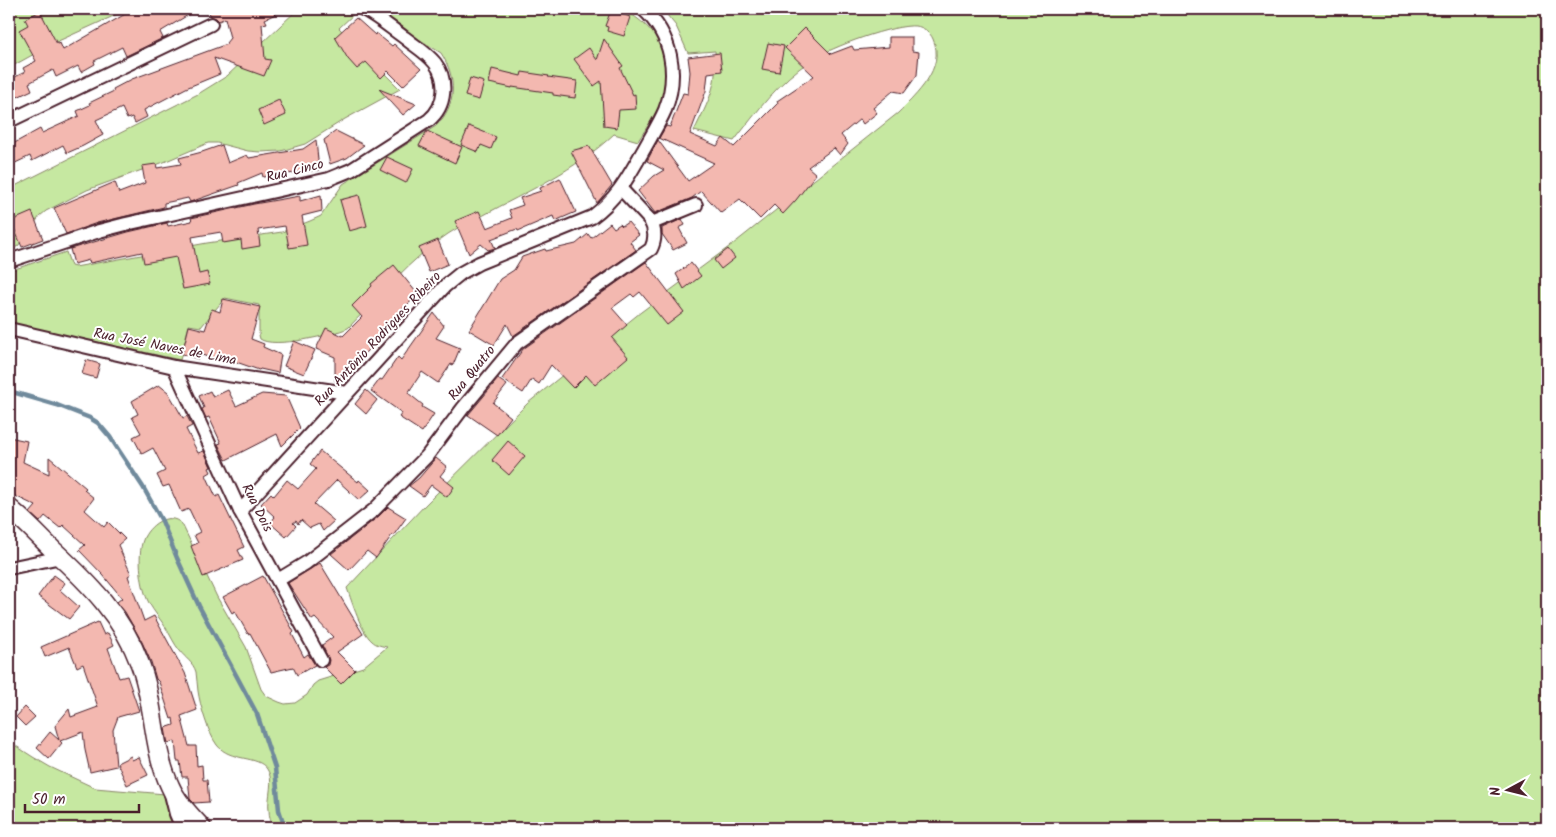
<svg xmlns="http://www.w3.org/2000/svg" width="1556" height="837" font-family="Kalam,sans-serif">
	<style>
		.green { fill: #c6e8a1; stroke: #888466 }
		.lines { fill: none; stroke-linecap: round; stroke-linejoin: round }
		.stream { stroke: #6f8a9c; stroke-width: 4.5 }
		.building { fill: #f3b8b0; stroke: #4a1f2b }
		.street-casing { stroke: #4a1f2b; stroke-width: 16 }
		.secondary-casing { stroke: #4a1f2b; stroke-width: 21 }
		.street { stroke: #fff; stroke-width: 12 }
		.secondary { stroke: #fff; stroke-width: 18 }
		.labels { text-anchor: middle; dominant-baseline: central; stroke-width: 4; stroke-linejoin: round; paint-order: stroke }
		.street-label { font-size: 14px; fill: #4a1f2b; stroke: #fff }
	</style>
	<rect width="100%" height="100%" fill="#fff"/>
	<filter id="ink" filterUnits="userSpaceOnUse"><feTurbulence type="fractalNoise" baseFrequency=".02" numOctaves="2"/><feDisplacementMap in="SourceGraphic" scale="10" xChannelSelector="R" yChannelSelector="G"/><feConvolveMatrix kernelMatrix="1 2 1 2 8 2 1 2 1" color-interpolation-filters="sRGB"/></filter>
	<g filter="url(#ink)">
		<!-- green -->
		<g class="green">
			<polygon points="9,9 129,9 54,43 9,68"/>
			<polygon points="298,9 347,9 354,14 339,28 400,89 345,119 305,144 281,151 260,152 248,151 217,143 208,143 164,162 87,190 46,211 40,216 18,246 9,251 9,189 198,94 227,76"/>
			<path d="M371 9H623C659 30 678 58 662 100 656 114 647 127 638 141L614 134C576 170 528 191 482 216 471 222 458 227 448 234 410 259 380 296 348 328 333 335 273 349 260 339L259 335V305L225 298 201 327 189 325 180 360 9 323V271L66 252 71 266 75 267 207 243 282 232 310 221 321 216 343 184 436 126C457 105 457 78 441 53Z"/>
			<path d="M662 9H1547V828H273C271 822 269 816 269 810 267 797 275 780 267 769 258 755 230 762 217 745 208 733 200 705 198 691 197 685 197 678 196 672 193 662 185 658 180 651 174 644 171 636 166 628 161 620 154 612 149 603 141 588 137 556 143 540 148 526 168 510 182 524L217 597 246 647 261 689 266 696 279 702 285 704 295 703 307 695 313 685 318 681 363 667 387 647C382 646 376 645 372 641 361 632 352 602 347 588L425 505 528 403 641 312 737 241 898 113C916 95 946 68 933 39 930 32 923 27 916 26 894 24 831 47 812 60 779 80 757 112 734 141L694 131C709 100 718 86 715 51L688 53 676 26Z"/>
			<polygon points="9,735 16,746 33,757 50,767 95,788 165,794 194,828 9,828"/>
		</g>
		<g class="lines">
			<!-- stream -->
			<polyline class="stream" points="9,391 57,405 90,418 98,423 110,437 143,487 162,521 177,558 199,606 257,714 275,768 279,810 285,828"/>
		</g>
		<!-- building -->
		<g class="building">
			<polygon points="134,9 198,9 160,32 163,38 126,56 122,47 94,61 95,64 81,72 78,66 56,77 53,70 29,83 32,90 9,101 9,80 25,72 23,68 36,61 19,30 28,25 25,19 40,11 57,44 60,43 63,50"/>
			<polygon points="207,9 286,9 265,19 267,23 262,24 265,59 271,60 264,76 214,58 220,74 186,88 144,110 147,117 135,123 132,117 127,119 122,108 96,120 103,135 83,146 67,153 63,145 32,161 30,156 9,166 9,146 40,129 42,133 79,116 77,111 90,105 89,103 114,91 113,89 132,79 227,44 226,43 230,38 225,18 219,21 216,18 211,16"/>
			<polygon points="611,10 630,17 624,36 607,31 608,27 605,26"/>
			<polygon points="356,18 375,35 376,33 392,46 394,44 421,69 403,86 388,71 381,78 366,62 357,69 348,59 335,37"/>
			<polygon points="805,28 831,54 852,46 854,50 889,47 889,37 912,37 912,51 919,52 917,75 904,93 893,91 873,108 877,113 863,124 860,119 841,135 848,144 840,155 834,148 808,167 816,174 796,200 783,214 774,205 760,219 740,199 721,213 701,191 692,198 655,213 638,191 654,176 664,170 647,161 658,140 688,181 714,163 659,138 666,126 670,127 683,93 688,94 690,72 688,57 720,53 722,71 708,73 706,91 690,134 717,146 723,138 734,147 778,103 777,101 814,76 785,48"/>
			<polygon points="604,39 623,66 620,68 633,95 635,94 636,109 619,110 617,128 604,126 601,81 594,86 574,59 589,48 597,60"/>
			<polygon points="768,43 784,46 779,72 762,69"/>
			<polygon points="492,69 521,76 522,72 549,76 548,77 577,81 575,98 553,95 553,93 512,87 512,88 489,83"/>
			<polygon points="470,78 484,82 479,100 465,96"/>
			<polygon points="379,89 416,104 403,115"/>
			<polygon points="279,100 286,115 264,125 258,110"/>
			<polygon points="469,126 496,137 491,149 481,145 478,152 461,145"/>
			<polygon points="336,131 364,145 347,158 330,164 324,140"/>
			<polygon points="427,131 462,147 455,163 419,146"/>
			<polygon points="316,140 319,170 263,177 262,173 238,183 239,185 190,202 188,198 164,203 164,207 97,223 66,234 54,208 115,182 119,193 145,183 142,166 156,164 157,168 181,164 179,158 202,152 222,145 228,163 247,155 249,158 303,149"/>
			<polygon points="589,146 612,185 597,203 571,151"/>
			<polygon points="387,157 413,169 406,183 380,170"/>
			<polygon points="560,178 576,212 555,221 553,216 518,231 517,229 491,239 495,248 488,250 481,244 469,254 455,221 479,211 487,228 512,218 509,210 523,205 520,198 541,191 540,188"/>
			<polygon points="321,195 322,211 302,216 307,245 289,248 285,226 258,230 260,246 242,249 241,240 223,243 221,232 192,237 199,274 207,272 210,284 183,289 176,257 144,263 142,252 90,263 89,260 74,264 70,249 128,232 167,223 168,226 192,221 191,218 254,204 300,196 300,201"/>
			<polygon points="359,195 367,226 349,231 340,200"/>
			<polygon points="32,212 43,239 22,247 11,221"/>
			<polygon points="682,219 685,225 679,228 687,243 673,250 662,234 662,228"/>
			<polygon points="628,222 639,235 630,242 636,250 513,336 507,324 494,345 469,330 500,279 514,270 522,257 545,249 546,251 576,244 588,234 591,238 610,223 614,228 620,224 622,226"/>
			<polygon points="438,240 448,264 429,272 419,248"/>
			<polygon points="728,249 735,258 721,269 714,260"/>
			<polygon points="646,262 684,312 667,325 640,292 634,297 631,294 612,308 627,325 612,338 628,357 595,385 586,375 573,388 551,365 539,384 532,379 523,393 502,379 523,349"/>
			<polygon points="691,263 701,276 684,289 676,274"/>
			<polygon points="394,265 416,292 416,297 400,311 404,314 353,365 355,367 335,381 335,357 316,349 326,328 343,336 362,317 352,306 372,286 371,284"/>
			<polygon points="223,299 260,307 251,339 264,344 263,347 281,355 278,373 260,369 259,370 219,356 217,360 199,354 198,359 182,354 189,326 205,330 212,309 220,312"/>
			<polygon points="434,313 444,326 436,338 460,348 453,365 451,364 438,383 422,372 408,393 423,405 422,407 434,414 422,432 399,417 402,413 371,391 380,379 382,380 398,357 401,360"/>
			<polygon points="294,341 315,350 304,374 284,366"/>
			<polygon points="86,360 100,364 96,378 82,374"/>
			<polygon points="498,379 507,385 493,403 511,417 497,435 468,415"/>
			<polygon points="159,385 168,392 183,418 187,416 192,426 186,429 198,453 204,451 211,467 209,468 211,472 206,475 216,497 219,495 244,547 238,550 243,560 203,577 191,546 198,543 194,535 200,532 189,509 181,512 169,485 163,487 157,475 165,471 153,448 142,454 133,437 141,433 132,417 138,414 132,401"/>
			<polygon points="228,390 236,406 262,394 286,396 300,428 282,446 277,434 226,460 218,444 221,443 209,417 206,418 202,409 204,408 199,396 210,391 213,397"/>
			<polygon points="366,390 377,400 366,414 355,404"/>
			<polygon points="9,437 27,441 23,462 49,474 49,457 86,488 84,490 94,498 85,510 104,527 108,522 125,539 118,545 131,574 128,576 144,621 154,616 185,673 197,710 181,716 189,746 196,746 197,766 202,765 203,780 207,780 209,802 194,803 190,799 188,777 182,777 180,761 177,761 175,741 168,743 167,739 165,728 174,725 173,718 171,719 159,682 156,679 151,662 142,642 125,612 117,602 122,598 103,575 79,550 85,545 63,525 60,528 45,516 40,522 30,513 36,506 9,493"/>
			<polygon points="508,441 525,456 509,475 492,460"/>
			<polygon points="320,451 358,482 359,480 370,490 359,500 337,480 314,504 334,521 323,531 319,524 310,528 301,520 298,524 296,521 293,523 296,526 286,537 270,523 275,517 261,504 271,493 274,496 287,480 298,489 316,469 310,464"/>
			<polygon points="436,458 447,467 440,476 454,487 447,497 431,485 423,496 409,486 419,478"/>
			<polygon points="388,507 406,518 393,536 392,535 376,558 367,551 349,570 331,554 379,516"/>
			<polygon points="320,563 363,634 337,652 355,670 341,684 324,667 328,665 329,660 322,645 333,637 315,618 312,620 288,583"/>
			<polygon points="54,575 65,583 60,590 79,607 69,619 38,596"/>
			<polygon points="263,576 294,632 292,634 304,657 308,654 315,665 297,675 293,667 271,672 250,633 248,634 235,611 232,613 223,597"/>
			<polygon points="98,622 104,635 108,633 114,645 108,648 119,678 127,676 139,711 118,717 113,730 116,766 90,772 85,750 83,732 60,741 62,743 49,759 37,748 50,732 59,740 55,726 69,709 71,717 98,707 83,664 77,667 69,647 45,657 41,647"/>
			<polygon points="25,707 35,717 25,726 16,717"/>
			<polygon points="131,756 132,760 139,757 148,775 127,785 117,763"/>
		</g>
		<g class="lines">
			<!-- street casing -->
			<g class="street-casing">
				<g id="street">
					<polyline points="9,121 211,24"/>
					<polyline points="652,223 696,205"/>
					<path d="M9 261 99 231 126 224 329 179 351 170 429 120C446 106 448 80 435 63 427 53 415 46 405 38 391 28 378 17 363 9"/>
					<polyline points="9,329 174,367 347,393"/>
					<polyline points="174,367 240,511 321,660"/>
					<path d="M240 511 445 286 461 273 479 263 592 217C618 197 627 179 643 151 650 138 659 124 665 110 679 74 672 35 643 9"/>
					<polyline points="9,568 61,557"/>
					<path d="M278 580 306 563 374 510 427 456 463 408 517 343 651 249C656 239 655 229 650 220L621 189"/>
					<polyline points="171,794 176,814 182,828"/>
				</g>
			</g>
			<!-- secondary casing -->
			<g class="secondary-casing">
				<path id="secondary" d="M9 508C25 521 39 536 53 550 89 583 123 617 140 664 155 703 152 748 170 786 177 802 190 815 202 828"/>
			</g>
			<!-- street -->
			<use href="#street" class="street"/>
			<!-- secondary -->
			<use href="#secondary" class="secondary"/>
		</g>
	</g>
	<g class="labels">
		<!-- street labels -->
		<g class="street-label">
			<text transform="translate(295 171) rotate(-14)">Rua Cinco</text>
			<text transform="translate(378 339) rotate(-47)">Rua Antônio Rodrigues Ribeiro</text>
			<text transform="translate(165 347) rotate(11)">Rua José Naves de Lima</text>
			<text transform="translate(472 373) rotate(-51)">Rua Quatro</text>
			<text transform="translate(257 508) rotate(63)">Rua Dois</text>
		</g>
	</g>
	<!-- margin -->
	<rect width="1556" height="837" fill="none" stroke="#fff" stroke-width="30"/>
	<rect x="15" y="15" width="1526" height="807" fill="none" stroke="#4a1f2b" stroke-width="2" filter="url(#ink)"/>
	<!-- north arrow -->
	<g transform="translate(1508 790) rotate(263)" stroke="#ffffff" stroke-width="4" paint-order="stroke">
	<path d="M0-4L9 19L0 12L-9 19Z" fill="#4a1f2b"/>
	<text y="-8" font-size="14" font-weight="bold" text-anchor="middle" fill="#4a1f2b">N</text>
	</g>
	<!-- scale -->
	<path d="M25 804v8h114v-8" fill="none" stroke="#4a1f2b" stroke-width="2.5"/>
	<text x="32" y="804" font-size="15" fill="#4a1f2b" stroke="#ffffff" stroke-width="4" paint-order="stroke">50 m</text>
</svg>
